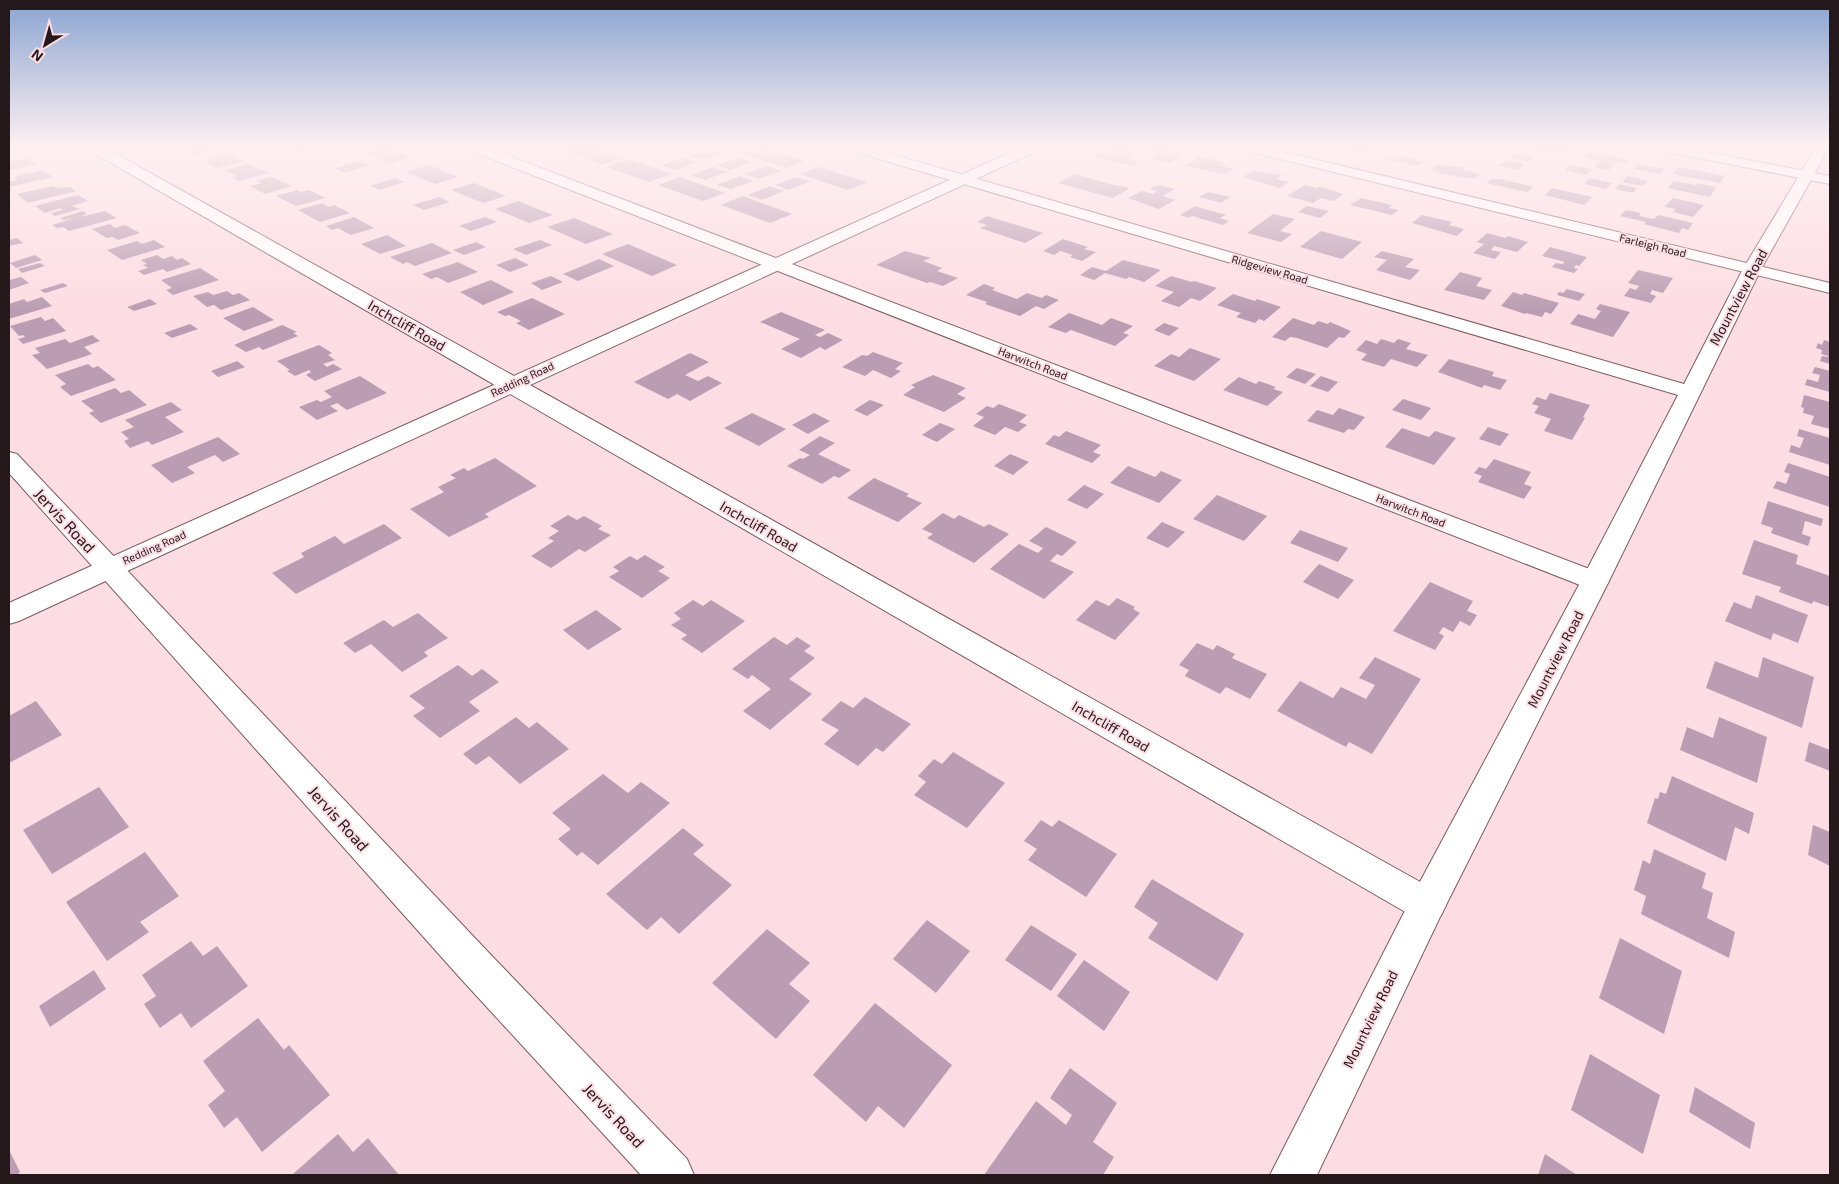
<svg xmlns="http://www.w3.org/2000/svg" width="1839" height="1184" font-family="'Exo 2',sans-serif">
	<style>
		.building { fill: #ba9db2 }
		.lines { fill: none; stroke-linecap: round; stroke-linejoin: round }
		.minor-casing { stroke: #7c5b61; stroke-width: 2 }
		.tertiary-casing { stroke: #7c5b61; stroke-width: 2 }
		.secondary-casing { stroke: #7c5b61; stroke-width: 2 }
		.minor { fill: #fff; fill-rule: evenodd }
		.tertiary { fill: #fff; fill-rule: evenodd }
		.secondary { fill: #fff; fill-rule: evenodd }
		.labels { text-anchor: middle; dominant-baseline: central; stroke-width: 4; stroke-linejoin: round; paint-order: stroke }
		.far-street-label { font-size: 11px; fill: #25181b; stroke: #fcdde3 }
		.street-label { font-size: 14px; fill: #25181b; stroke: #fcdde3 }
		.near-street-label { font-size: 16px; fill: #25181b; stroke: #fcdde3 }
	</style>
	<rect width="100%" height="100%" fill="#fcdde3"/>
	<!-- building -->
	<g class="building">
		<polygon points="185,146 219,146 224,148 196,155 180,147"/>
		<polygon points="301,146 321,146 299,152 291,148"/>
		<polygon points="340,146 369,146 352,151"/>
		<polygon points="385,146 411,157 389,164 362,152"/>
		<polygon points="578,146 590,146 623,157 602,165 563,150"/>
		<polygon points="717,146 749,146 734,151"/>
		<polygon points="1115,146 1129,148 1125,150 1134,152 1129,154 1137,156 1130,159 1140,162 1132,166 1093,157"/>
		<polygon points="1157,146 1167,148 1165,149 1182,153 1173,158 1177,159 1170,163 1152,159 1158,155 1154,154 1156,153 1147,150"/>
		<polygon points="1331,146 1367,146 1377,148 1368,154"/>
		<polygon points="1534,146 1562,146 1573,148 1567,153 1551,151 1548,153 1530,150"/>
		<polygon points="761,147 805,161 786,168 741,154"/>
		<polygon points="711,149 724,153 702,160 689,156"/>
		<polygon points="1591,150 1611,155 1610,156 1629,160 1625,164 1616,162 1609,170 1594,167 1600,161 1583,158"/>
		<polygon points="228,152 245,161 217,168 205,162 211,159 207,157"/>
		<polygon points="1515,153 1534,157 1528,162 1509,158"/>
		<polygon points="1399,155 1416,159 1415,160 1424,162 1418,166 1382,158 1386,156 1394,158"/>
		<polygon points="1200,156 1225,163 1220,165 1233,169 1225,174 1184,166"/>
		<polygon points="26,158 36,164 9,170 9,162"/>
		<polygon points="684,158 697,162 675,170 662,165"/>
		<polygon points="738,158 752,162 730,170 717,165"/>
		<polygon points="629,159 671,174 649,182 607,167"/>
		<polygon points="1507,160 1525,164 1518,170 1499,166"/>
		<polygon points="360,161 369,165 344,173 335,168"/>
		<polygon points="248,164 268,173 239,181 232,177 237,176 224,170"/>
		<polygon points="1438,164 1464,168 1462,170 1480,174 1474,179 1438,173 1440,172 1431,170"/>
		<polygon points="1638,164 1664,169 1660,174 1634,169"/>
		<polygon points="429,165 458,177 435,184 406,172"/>
		<polygon points="1570,165 1592,169 1586,175 1565,170"/>
		<polygon points="767,166 781,171 759,179 745,174"/>
		<polygon points="713,167 727,172 705,180 691,175"/>
		<polygon points="818,167 867,182 848,190 799,174"/>
		<polygon points="1679,167 1725,176 1720,183 1673,174"/>
		<polygon points="42,170 53,177 9,187 9,182 18,180 14,177"/>
		<polygon points="1253,171 1283,175 1276,179 1289,182 1280,188 1243,177"/>
		<polygon points="1075,174 1110,184 1130,188 1113,198 1058,183"/>
		<polygon points="740,176 753,181 731,189 717,185"/>
		<polygon points="1628,176 1648,181 1642,186 1622,182"/>
		<polygon points="272,177 292,186 265,194 250,186 262,183 257,181"/>
		<polygon points="680,177 725,193 703,201 658,185"/>
		<polygon points="796,177 811,181 789,190 775,185"/>
		<polygon points="395,178 405,182 380,190 370,186"/>
		<polygon points="1590,178 1612,183 1606,189 1584,184"/>
		<polygon points="1491,179 1500,179 1534,187 1527,192 1486,183"/>
		<polygon points="1673,181 1696,185 1698,183 1716,187 1710,197 1668,188"/>
		<polygon points="474,183 506,196 483,203 451,190"/>
		<polygon points="1619,184 1637,188 1633,193 1615,189"/>
		<polygon points="1158,185 1175,189 1163,196 1175,200 1159,209 1128,198 1142,191 1153,194 1157,191 1149,189"/>
		<polygon points="1305,185 1317,188 1319,186 1343,194 1334,201 1321,198 1313,203 1287,196"/>
		<polygon points="53,186 56,188 70,187 76,191 28,203 17,194"/>
		<polygon points="770,186 784,191 762,200 748,195"/>
		<polygon points="1552,188 1592,197 1584,205 1545,195"/>
		<polygon points="297,190 301,192 309,190 325,198 296,206 276,196"/>
		<polygon points="1208,192 1230,197 1221,203 1199,197"/>
		<polygon points="78,195 88,201 71,206 80,209 55,216 51,213 62,210 61,208 45,213 35,206"/>
		<polygon points="743,196 792,214 770,223 721,205"/>
		<polygon points="439,197 450,202 424,210 413,205"/>
		<polygon points="1361,198 1392,205 1389,208 1399,210 1392,215 1350,205"/>
		<polygon points="1673,198 1704,205 1693,217 1673,212 1676,209 1664,207"/>
		<polygon points="518,201 553,215 529,223 495,209"/>
		<polygon points="322,203 329,207 334,205 350,213 320,222 298,210"/>
		<polygon points="1195,206 1226,215 1220,218 1229,221 1223,225 1192,216 1189,218 1180,215"/>
		<polygon points="1307,206 1329,211 1320,218 1298,212"/>
		<polygon points="1626,210 1641,213 1639,216 1654,219 1658,215 1693,223 1688,230 1682,228 1679,233 1644,224 1646,222 1620,216"/>
		<polygon points="83,211 87,214 83,215 85,216 105,211 117,218 69,231 63,227 57,228 52,225 75,218 64,220 60,218"/>
		<polygon points="1273,214 1295,219 1280,231 1292,234 1281,242 1247,233"/>
		<polygon points="1422,215 1452,222 1449,225 1464,229 1457,236 1412,223"/>
		<polygon points="987,216 1043,233 1025,243 980,228 987,225 977,222"/>
		<polygon points="354,217 374,228 351,235 338,228 332,230 326,226"/>
		<polygon points="485,217 497,222 471,231 459,226"/>
		<polygon points="574,218 613,234 586,244 547,227"/>
		<polygon points="110,224 115,228 125,225 140,233 118,240 113,237 107,238 92,229"/>
		<polygon points="1321,231 1362,242 1342,259 1300,247"/>
		<polygon points="1487,233 1506,238 1508,236 1528,242 1517,252 1494,246 1491,250 1501,252 1495,259 1473,253 1484,244 1477,242"/>
		<polygon points="387,235 406,246 380,254 361,244"/>
		<polygon points="17,238 23,243 9,246 9,240"/>
		<polygon points="1063,239 1088,247 1084,249 1096,252 1082,261 1070,257 1073,255 1060,251 1054,255 1043,251"/>
		<polygon points="154,240 165,247 122,260 107,250 137,241 142,244"/>
		<polygon points="540,240 552,245 526,255 513,249"/>
		<polygon points="476,242 486,247 464,255 453,250"/>
		<polygon points="432,243 452,253 415,266 407,262 403,264 390,257"/>
		<polygon points="628,244 677,265 652,276 602,254"/>
		<polygon points="1550,247 1587,257 1579,266 1576,265 1574,268 1578,269 1574,273 1552,267 1556,263 1562,264 1565,262 1542,256"/>
		<polygon points="905,251 931,258 923,261 942,268 937,271 958,278 943,286 930,282 927,283 876,265"/>
		<polygon points="1382,251 1414,259 1405,267 1420,270 1410,280 1376,270 1387,260 1374,257"/>
		<polygon points="35,255 42,260 16,268 10,263"/>
		<polygon points="157,255 163,259 172,256 177,260 182,258 191,264 167,272 163,269 144,275 138,271 148,268 143,265 147,264 141,260"/>
		<polygon points="515,258 529,265 510,272 496,265"/>
		<polygon points="599,259 614,266 578,281 563,274"/>
		<polygon points="1123,260 1161,270 1144,282 1129,277 1126,279 1105,273 1094,280 1080,275 1092,267 1106,271"/>
		<polygon points="458,262 478,272 448,283 437,277 431,279 422,274"/>
		<polygon points="40,263 45,266 22,273 18,269"/>
		<polygon points="200,268 219,280 173,295 166,290 172,288 161,280"/>
		<polygon points="1638,270 1673,278 1663,293 1652,290 1650,294 1656,296 1651,303 1624,296 1630,288 1636,290 1639,286 1628,283"/>
		<polygon points="1460,272 1482,278 1476,286 1492,290 1484,300 1444,290"/>
		<polygon points="551,276 563,282 542,290 531,283"/>
		<polygon points="1171,276 1192,282 1194,281 1217,288 1200,301 1191,298 1179,307 1161,301 1174,292 1155,286"/>
		<polygon points="21,277 29,283 9,290 9,280"/>
		<polygon points="491,280 514,292 483,305 460,292"/>
		<polygon points="63,283 68,286 45,293 40,290"/>
		<polygon points="984,284 995,288 992,290 1017,299 1027,293 1042,298 1046,295 1059,300 1044,309 1036,306 1020,316 985,304 987,302 966,295"/>
		<polygon points="1567,289 1585,294 1579,301 1557,295 1559,292 1563,293"/>
		<polygon points="227,291 233,295 239,293 250,300 221,310 214,305 207,307 193,296 208,292 213,295"/>
		<polygon points="1513,292 1522,295 1524,293 1559,303 1551,314 1545,312 1542,317 1526,313 1525,314 1501,306"/>
		<polygon points="1233,294 1255,301 1257,299 1281,307 1264,321 1259,319 1255,323 1236,317 1241,313 1217,305"/>
		<polygon points="42,297 52,306 9,319 9,304 24,299 27,302"/>
		<polygon points="532,298 565,314 529,330 516,323 521,321 509,315 505,316 497,312"/>
		<polygon points="150,299 157,304 134,311 127,307"/>
		<polygon points="1600,304 1630,312 1613,337 1570,324 1578,314 1595,319 1601,311 1596,309"/>
		<polygon points="253,307 274,320 244,331 223,318"/>
		<polygon points="781,312 825,330 815,335 820,337 828,333 843,340 825,350 820,347 801,358 781,349 800,339 760,322"/>
		<polygon points="1069,313 1102,325 1111,318 1133,326 1123,333 1129,335 1115,346 1071,330 1066,333 1048,327"/>
		<polygon points="41,317 45,321 53,318 66,331 23,344 18,339 25,337 23,335 19,336 10,326"/>
		<polygon points="1293,318 1314,325 1318,321 1328,324 1330,322 1351,331 1344,338 1339,337 1327,348 1297,338 1290,337 1285,341 1272,337"/>
		<polygon points="1164,323 1179,328 1169,336 1154,330"/>
		<polygon points="190,324 198,329 172,338 164,333"/>
		<polygon points="282,325 297,332 293,333 298,336 263,350 259,347 246,352 234,345"/>
		<polygon points="92,335 100,341 84,347 92,354 47,369 32,355 40,353 35,348 65,339 70,343"/>
		<polygon points="1381,339 1394,343 1398,339 1411,343 1406,349 1428,355 1417,367 1391,359 1384,367 1361,360 1367,354 1356,350 1366,340 1377,344"/>
		<polygon points="1824,340 1830,342 1830,364 1820,361 1822,356 1828,357 1828,356 1821,354 1822,350 1816,348 1818,343 1822,345"/>
		<polygon points="319,345 332,353 328,355 335,360 323,364 327,367 333,364 342,369 315,381 306,375 311,372 309,370 295,376 287,371 290,370 277,361"/>
		<polygon points="1190,348 1221,359 1194,381 1154,366 1171,354 1179,357"/>
		<polygon points="873,352 903,363 895,369 901,371 891,378 873,370 865,376 842,367 862,355 867,356"/>
		<polygon points="690,353 709,362 685,375 698,381 708,376 722,383 690,401 677,394 668,399 634,382"/>
		<polygon points="1449,359 1494,372 1492,376 1507,380 1500,390 1484,385 1482,388 1438,372"/>
		<polygon points="237,361 245,367 218,377 211,371"/>
		<polygon points="88,364 93,368 98,366 116,380 71,396 60,387 66,384 55,375"/>
		<polygon points="1815,367 1830,371 1830,392 1805,385 1807,379 1818,382 1820,375 1812,373"/>
		<polygon points="1297,368 1316,374 1305,384 1286,377"/>
		<polygon points="933,375 966,388 957,394 966,398 944,412 903,395 915,387 911,385"/>
		<polygon points="360,376 387,393 347,410 337,403 330,406 338,411 317,420 299,407 317,400 321,402 332,397 324,391"/>
		<polygon points="1321,376 1338,382 1328,392 1310,386"/>
		<polygon points="1239,377 1256,384 1259,381 1276,387 1273,389 1283,392 1267,406 1223,390"/>
		<polygon points="115,388 121,393 129,390 147,405 101,423 89,413 94,411 81,401"/>
		<polygon points="1550,393 1590,405 1583,417 1585,418 1572,440 1544,431 1551,419 1534,413 1539,406 1532,404 1537,397 1546,400"/>
		<polygon points="1804,395 1830,402 1830,429 1811,424 1814,416 1803,413 1804,408 1801,407"/>
		<polygon points="1403,399 1431,408 1421,420 1392,410"/>
		<polygon points="870,400 884,405 867,416 854,410"/>
		<polygon points="171,402 182,410 165,417 184,432 152,445 148,441 130,448 124,441 129,439 121,432 134,427 125,420"/>
		<polygon points="999,404 1027,415 1019,422 1027,425 1018,432 1005,427 995,435 973,426 984,417 976,414 987,406 993,408"/>
		<polygon points="1339,408 1365,417 1354,430 1348,429 1344,433 1307,421 1317,410 1333,415"/>
		<polygon points="752,413 786,429 759,446 724,428"/>
		<polygon points="814,413 830,421 808,434 792,425"/>
		<polygon points="940,423 955,429 937,442 922,435"/>
		<polygon points="1488,427 1509,434 1500,446 1479,439"/>
		<polygon points="1402,428 1429,437 1435,431 1456,438 1434,465 1385,447"/>
		<polygon points="1799,429 1830,438 1830,465 1789,452 1791,445 1800,448 1804,438 1797,436"/>
		<polygon points="1066,431 1101,445 1093,452 1101,455 1092,463 1045,444 1054,435 1059,437"/>
		<polygon points="820,436 835,443 818,454 851,470 839,478 834,476 822,484 787,466 800,458 803,459 810,455 799,450"/>
		<polygon points="218,437 240,454 223,462 215,455 187,467 195,473 172,483 151,465"/>
		<polygon points="1010,454 1029,462 1013,475 994,466"/>
		<polygon points="495,458 537,486 485,514 489,517 449,537 410,509 444,492 438,487 456,478 450,475 464,468 468,471"/>
		<polygon points="1494,459 1531,472 1524,484 1532,487 1524,499 1478,482 1482,476 1474,473 1479,467 1486,469"/>
		<polygon points="1788,463 1830,477 1830,507 1773,488 1777,481 1786,484 1790,474 1784,472"/>
		<polygon points="1128,466 1155,477 1161,471 1182,480 1159,503 1110,483"/>
		<polygon points="874,478 909,494 906,496 922,503 898,522 847,498"/>
		<polygon points="1084,485 1104,494 1087,509 1067,500"/>
		<polygon points="1217,495 1267,516 1244,541 1193,519"/>
		<polygon points="1768,501 1823,519 1821,526 1805,521 1802,534 1811,537 1808,546 1771,533 1773,528 1761,524"/>
		<polygon points="943,513 954,519 959,515 984,527 989,524 1009,534 974,563 927,538 933,534 922,529"/>
		<polygon points="568,515 577,520 584,516 602,526 598,529 611,535 585,552 579,549 551,568 531,556 554,541 548,538 559,531 550,526"/>
		<polygon points="1162,522 1185,532 1168,548 1146,538"/>
		<polygon points="384,524 402,538 296,594 272,573 304,557 301,553 335,536 344,544"/>
		<polygon points="1046,527 1077,542 1062,556 1057,554 1050,561 1074,572 1044,599 990,569 1019,544 1038,553 1043,548 1029,541"/>
		<polygon points="1300,530 1348,548 1338,562 1290,543"/>
		<polygon points="1754,540 1798,555 1796,564 1830,576 1830,607 1813,601 1812,604 1779,592 1781,587 1742,574"/>
		<polygon points="645,555 665,567 658,571 670,578 642,598 609,577 619,571 613,567 630,556 637,560"/>
		<polygon points="1319,564 1354,580 1338,599 1303,582"/>
		<polygon points="1430,582 1473,601 1467,611 1477,615 1470,626 1460,621 1453,632 1443,627 1439,633 1444,636 1435,650 1393,631"/>
		<polygon points="1756,595 1808,615 1798,643 1773,633 1771,640 1725,621 1734,602 1751,609"/>
		<polygon points="1117,598 1135,607 1133,609 1140,613 1115,640 1076,620 1096,600 1109,606"/>
		<polygon points="693,600 703,606 711,600 745,621 702,653 681,639 687,635 671,625 681,619 674,613"/>
		<polygon points="596,610 622,629 588,650 563,630"/>
		<polygon points="418,613 448,638 424,652 428,656 402,672 371,644 355,653 343,643 384,620 393,627"/>
		<polygon points="774,637 787,645 797,637 811,646 804,651 815,658 789,679 812,694 770,730 743,711 771,689 752,675 748,679 732,669"/>
		<polygon points="1197,643 1213,650 1217,645 1235,654 1232,658 1267,674 1250,699 1226,687 1220,694 1185,676 1189,670 1179,665"/>
		<polygon points="1375,657 1421,679 1372,754 1349,742 1346,747 1277,711 1300,681 1333,698 1341,687 1366,699 1375,685 1359,678"/>
		<polygon points="1763,657 1814,677 1802,728 1706,688 1715,661 1758,678"/>
		<polygon points="458,665 472,676 482,669 499,682 469,702 480,711 440,738 413,716 425,708 409,696"/>
		<polygon points="865,697 911,724 883,752 876,748 858,766 824,744 839,730 821,720 841,701 853,708"/>
		<polygon points="36,701 62,735 9,763 9,716"/>
		<polygon points="516,717 529,728 537,722 569,749 520,784 489,756 476,765 463,754"/>
		<polygon points="1719,717 1767,737 1757,783 1680,750 1687,727 1713,738"/>
		<polygon points="1809,742 1830,750 1830,771 1805,761"/>
		<polygon points="953,752 1005,783 967,828 914,795 926,782 918,776 934,759 942,764"/>
		<polygon points="603,774 628,793 641,782 670,803 598,865 582,852 577,856 558,839 571,829 552,813"/>
		<polygon points="1672,776 1754,813 1749,834 1735,827 1726,861 1647,823 1655,798 1658,799 1660,792 1666,794"/>
		<polygon points="99,787 129,827 52,874 23,830"/>
		<polygon points="1041,820 1052,827 1059,820 1117,854 1086,897 1028,860 1037,849 1024,841"/>
		<polygon points="1813,825 1830,832 1830,866 1808,855"/>
		<polygon points="683,828 704,845 693,854 732,885 679,934 661,917 647,930 606,894"/>
		<polygon points="1654,849 1706,873 1702,888 1713,893 1707,918 1735,932 1729,958 1641,914 1646,896 1634,890 1643,860 1650,864"/>
		<polygon points="145,852 179,896 140,922 149,932 107,961 66,902"/>
		<polygon points="1152,879 1244,934 1217,981 1148,938 1158,923 1134,907"/>
		<polygon points="927,920 970,951 936,993 893,959"/>
		<polygon points="1031,925 1077,954 1051,991 1005,960"/>
		<polygon points="767,929 810,963 789,984 810,1001 776,1039 712,983"/>
		<polygon points="1620,938 1682,971 1664,1034 1599,998"/>
		<polygon points="191,941 203,956 217,946 248,986 191,1028 181,1013 160,1028 144,1004 156,996 142,975"/>
		<polygon points="1084,960 1130,992 1104,1031 1057,996"/>
		<polygon points="94,970 106,989 50,1027 39,1006"/>
		<polygon points="875,1003 952,1065 904,1128 878,1106 866,1122 813,1075"/>
		<polygon points="258,1018 284,1050 289,1045 330,1095 262,1152 237,1117 224,1128 208,1105 225,1091 203,1061"/>
		<polygon points="1590,1054 1660,1095 1643,1154 1571,1110"/>
		<polygon points="1070,1068 1117,1103 1093,1142 1114,1157 1103,1175 984,1175 1036,1101 1066,1125 1072,1115 1050,1098"/>
		<polygon points="1695,1087 1755,1123 1750,1149 1689,1112"/>
		<polygon points="338,1134 353,1152 368,1138 399,1175 292,1175"/>
		<polygon points="9,1150 20,1172 17,1175 9,1175"/>
		<polygon points="1545,1154 1577,1175 1538,1175"/>
	</g>
	<g class="lines">
		<!-- minor casing -->
		<g class="minor-casing">
			<g id="minor">
				<polygon points="85,146 102,146 1440,893 1446,905 1440,917 1427,922 1414,917 87,149"/>
				<polygon points="464,146 483,146 1605,575 1609,581 1605,587 1595,590 1585,587 466,149"/>
				<polygon points="1236,146 1259,146 1830,283 1830,293 1243,150"/>
				<polygon points="1651,146 1677,146 1830,176 1830,184 1658,150"/>
				<polygon points="9,452 17,454 490,954 687,1159 694,1175 641,1175 462,980 9,473"/>
			</g>
		</g>
		<!-- tertiary casing -->
		<g class="tertiary-casing">
			<polygon id="tertiary" points="843,146 864,146 1684,384 1743,269 1817,146 1830,146 1761,269 1609,581 1440,917 1317,1175 1270,1175 1414,893 1581,581 1678,395 845,149"/>
		</g>
		<!-- secondary casing -->
		<g class="secondary-casing">
			<polygon id="secondary" points="1025,146 1043,146 1041,149 19,621 9,624 9,603"/>
		</g>
		<!-- minor -->
		<use href="#minor" class="minor"/>
		<!-- tertiary -->
		<use href="#tertiary" class="tertiary"/>
		<!-- secondary -->
		<use href="#secondary" class="secondary"/>
	</g>
	<!-- sky -->
	<linearGradient id="sky" x2="0" y2="1"><stop stop-color="#8aa4d1"/><stop offset="0.47" stop-color="#fef0f2"/><stop offset="1" stop-color="#fef0f2" stop-opacity="0"/></linearGradient>
	<rect width="1839" height="311" fill="url(#sky)"/>
	<g class="labels">
		<!-- far-street labels -->
		<g class="far-street-label">
			<text transform="translate(1653 245) rotate(14)">Farleigh Road</text>
			<text transform="translate(1270 269) rotate(16)">Ridgeview Road</text>
			<text transform="translate(1033 363) rotate(21)">Harwitch Road</text>
			<text transform="translate(522 379) rotate(-25)">Redding Road</text>
			<text transform="translate(1411 510) rotate(21)">Harwitch Road</text>
			<text transform="translate(154 547) rotate(-24)">Redding Road</text>
		</g>
		<!-- street labels -->
		<g class="street-label">
			<text transform="translate(1738 297) rotate(-62)">Mountview Road</text>
			<text transform="translate(407 325) rotate(30)">Inchcliff Road</text>
			<text transform="translate(759 526) rotate(30)">Inchcliff Road</text>
			<text transform="translate(1555 659) rotate(-63)">Mountview Road</text>
			<text transform="translate(1111 726) rotate(30)">Inchcliff Road</text>
			<text transform="translate(1370 1019) rotate(-64)">Mountview Road</text>
		</g>
		<!-- near-street labels -->
		<g class="near-street-label">
			<text transform="translate(65 520) rotate(47)">Jervis Road</text>
			<text transform="translate(339 818) rotate(48)">Jervis Road</text>
			<text transform="translate(614 1115) rotate(47)">Jervis Road</text>
		</g>
	</g>
	<!-- border -->
	<rect width="1839" height="1184" fill="none" stroke="#25181b" stroke-width="20"/>
	<!-- north arrow -->
	<g transform="translate(45 45) rotate(217)" stroke="#fcdde3" stroke-width="4" paint-order="stroke">
	<path d="M0-4L9 19L0 12L-9 19Z" fill="#25181b"/>
	<text y="-8" font-size="14" font-weight="bold" text-anchor="middle" fill="#25181b">N</text>
	</g>
</svg>
